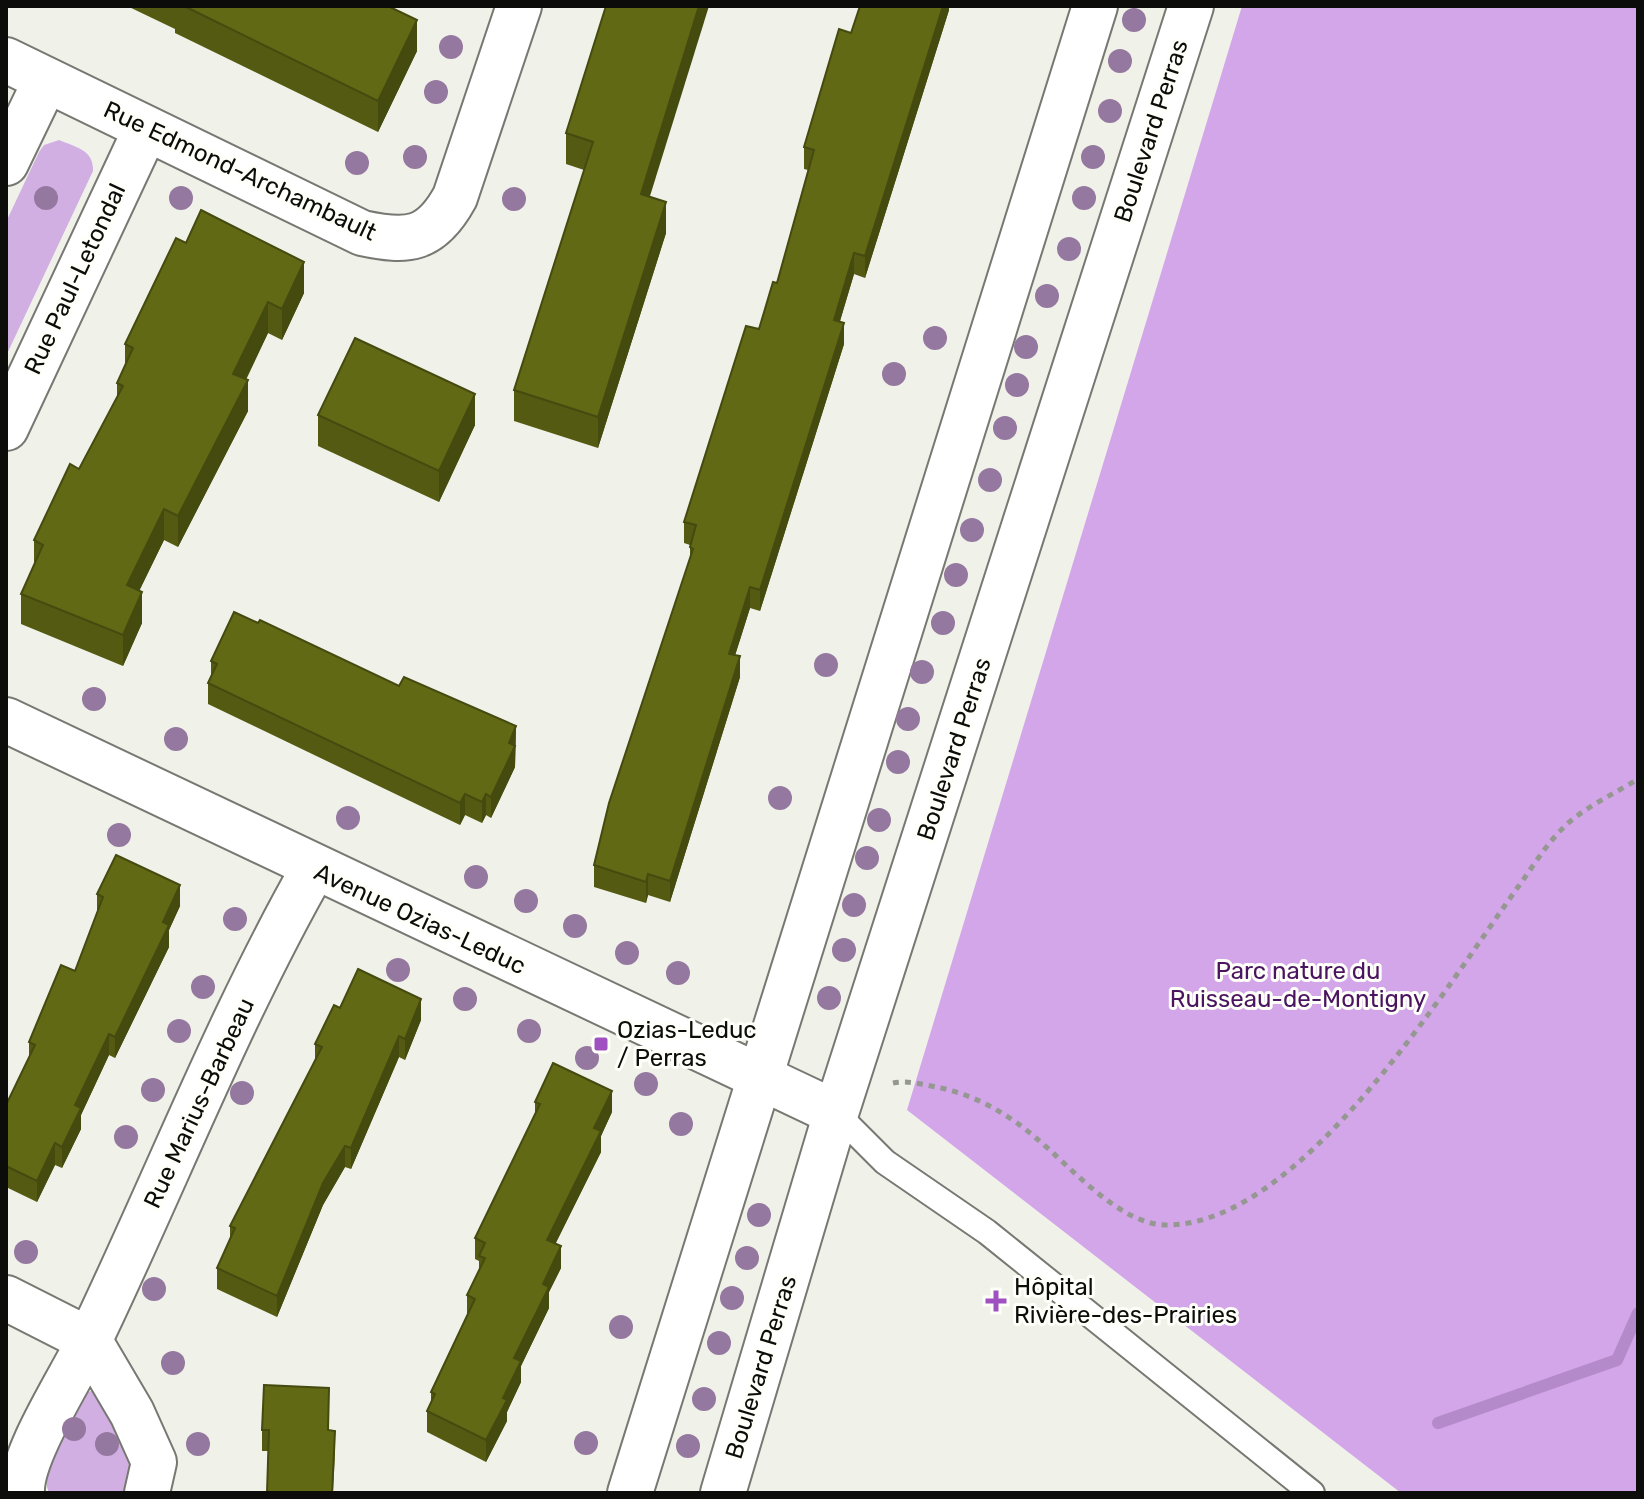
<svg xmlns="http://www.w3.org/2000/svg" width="1644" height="1499" font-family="Rubik,sans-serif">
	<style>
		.green { fill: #d2afe3 }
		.forest { fill: #d2a6e8 }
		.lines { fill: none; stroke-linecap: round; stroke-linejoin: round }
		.stream { stroke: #b58aca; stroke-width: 12 }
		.service-casing { stroke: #777872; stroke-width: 28 }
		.minor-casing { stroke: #777872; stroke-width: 48 }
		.secondary-casing { stroke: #777872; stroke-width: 48 }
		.path { stroke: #959791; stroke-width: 5; stroke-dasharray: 6 6; stroke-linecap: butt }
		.service { stroke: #fff; stroke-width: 24 }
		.minor { stroke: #fff; stroke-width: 44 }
		.secondary { stroke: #fff; stroke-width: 44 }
		.tree { fill: #95789f }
		.wall { fill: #545a12 }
		.shaded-wall { fill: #454a0f }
		.building { fill: #626915; stroke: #454a0f; stroke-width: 2 }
		.poi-dot { fill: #9f50c1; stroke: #fefff8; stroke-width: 3 }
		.labels { text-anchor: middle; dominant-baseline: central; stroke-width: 6; stroke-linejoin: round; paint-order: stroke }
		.street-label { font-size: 24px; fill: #0c0d0a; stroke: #fefff8 }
		.park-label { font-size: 24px; fill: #4b1461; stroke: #fefff8 }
		.poi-label { font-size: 24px; fill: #0c0d0a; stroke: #fefff8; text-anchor: start }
	</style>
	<rect width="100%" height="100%" fill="#f0f2ea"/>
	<!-- green -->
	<g class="green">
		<path d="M59 140C76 147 94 150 93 171L6 356V222L39 152 44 145Z"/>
		<path d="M99 1388C115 1423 140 1455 124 1493H49C37 1464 70 1420 83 1394Z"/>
	</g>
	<!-- forest -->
	<polygon class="forest" points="1242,6 1638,6 1638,1493 1401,1493 907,1110"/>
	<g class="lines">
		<!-- stream -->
		<polyline class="stream" points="1438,1423 1617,1360 1638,1313"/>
		<!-- service casing -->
		<g class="service-casing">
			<polyline id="service" points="836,1113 885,1162 987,1232 1312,1493"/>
		</g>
		<!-- minor casing -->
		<g class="minor-casing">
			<g id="minor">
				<path d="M6 60 362 233C408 243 431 241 455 197L519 6"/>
				<polyline points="6,163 46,80"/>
				<polyline points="6,428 145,131"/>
				<polyline points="6,720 836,1113"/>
				<polyline points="6,1298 89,1340"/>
				<polyline points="89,1340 132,1413 154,1462 147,1493"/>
				<path d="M22 1493C20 1455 72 1377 90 1339 165 1183 228 1019 314 868"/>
			</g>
		</g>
		<!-- secondary casing -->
		<g class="secondary-casing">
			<g id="secondary">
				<polyline points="630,1493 1095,6"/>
				<polyline points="723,1493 836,1113 1191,6"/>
			</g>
		</g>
		<!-- path -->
		<path class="path" d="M893 1083C907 1080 926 1085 941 1088 977 1096 1008 1114 1036 1138 1070 1166 1119 1224 1165 1225 1300 1227 1446 987 1518 887 1532 868 1545 846 1562 829 1581 809 1614 794 1638 779"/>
		<!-- service -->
		<use href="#service" class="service"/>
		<!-- minor -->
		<use href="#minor" class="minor"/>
		<!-- secondary -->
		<use href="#secondary" class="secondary"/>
	</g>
	<!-- trees -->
	<g class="tree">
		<circle cx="1134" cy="20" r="12"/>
		<circle cx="451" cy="47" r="12"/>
		<circle cx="1120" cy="61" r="12"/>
		<circle cx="436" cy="92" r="12"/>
		<circle cx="1110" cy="111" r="12"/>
		<circle cx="415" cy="157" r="12"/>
		<circle cx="1093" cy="157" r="12"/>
		<circle cx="357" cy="163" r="12"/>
		<circle cx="46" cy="198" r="12"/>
		<circle cx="181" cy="198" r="12"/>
		<circle cx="1084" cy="198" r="12"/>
		<circle cx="514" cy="199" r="12"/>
		<circle cx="1069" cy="249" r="12"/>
		<circle cx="1047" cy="296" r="12"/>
		<circle cx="935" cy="338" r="12"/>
		<circle cx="1026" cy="347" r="12"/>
		<circle cx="894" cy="374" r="12"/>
		<circle cx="1017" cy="385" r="12"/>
		<circle cx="1005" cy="428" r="12"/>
		<circle cx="990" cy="480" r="12"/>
		<circle cx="972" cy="530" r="12"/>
		<circle cx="956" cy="575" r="12"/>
		<circle cx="943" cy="623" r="12"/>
		<circle cx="826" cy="665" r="12"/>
		<circle cx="922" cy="672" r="12"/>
		<circle cx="94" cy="699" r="12"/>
		<circle cx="908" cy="719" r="12"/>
		<circle cx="176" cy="739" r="12"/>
		<circle cx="898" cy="762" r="12"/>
		<circle cx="780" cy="798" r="12"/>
		<circle cx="348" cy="818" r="12"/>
		<circle cx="879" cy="820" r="12"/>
		<circle cx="119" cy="835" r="12"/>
		<circle cx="867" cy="858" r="12"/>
		<circle cx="476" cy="877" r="12"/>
		<circle cx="526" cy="901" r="12"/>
		<circle cx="854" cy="905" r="12"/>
		<circle cx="235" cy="919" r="12"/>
		<circle cx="575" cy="926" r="12"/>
		<circle cx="844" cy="950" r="12"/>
		<circle cx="627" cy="953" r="12"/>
		<circle cx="398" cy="970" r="12"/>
		<circle cx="678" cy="973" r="12"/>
		<circle cx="203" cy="987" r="12"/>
		<circle cx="829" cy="998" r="12"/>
		<circle cx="465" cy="999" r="12"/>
		<circle cx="179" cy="1031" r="12"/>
		<circle cx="529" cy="1031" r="12"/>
		<circle cx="587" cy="1058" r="12"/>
		<circle cx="646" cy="1084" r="12"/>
		<circle cx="153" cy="1090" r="12"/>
		<circle cx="242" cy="1093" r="12"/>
		<circle cx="681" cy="1124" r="12"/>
		<circle cx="126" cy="1137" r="12"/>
		<circle cx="759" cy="1215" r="12"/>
		<circle cx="26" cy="1252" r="12"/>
		<circle cx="747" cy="1258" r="12"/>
		<circle cx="154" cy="1289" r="12"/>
		<circle cx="732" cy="1298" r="12"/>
		<circle cx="621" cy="1327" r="12"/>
		<circle cx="719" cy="1343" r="12"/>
		<circle cx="173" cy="1363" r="12"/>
		<circle cx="704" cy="1399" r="12"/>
		<circle cx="74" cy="1429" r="12"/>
		<circle cx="586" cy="1443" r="12"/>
		<circle cx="107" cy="1444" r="12"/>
		<circle cx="198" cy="1444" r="12"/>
		<circle cx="688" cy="1446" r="12"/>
	</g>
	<!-- wall -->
	<g class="wall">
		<polygon points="127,6 388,6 417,51 378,132 175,33 175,29"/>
		<polygon points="606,6 650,197 666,233 598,448 514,421 514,390 584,170 566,164 566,133"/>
		<polygon points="949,6 949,10 865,278 854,274 840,321 844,344 760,611 750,608 735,655 740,677 670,902 648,895 646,903 594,887 594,865 690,560 690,545 684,543 684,522 777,283 808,170 804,169 804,147 851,33"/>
		<polygon points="186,243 304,293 282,340 268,333 246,380 248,411 178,547 164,540 139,591 142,623 123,666 21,624 21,594 34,566 34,540 79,469 117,397 117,383 125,366 125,344"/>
		<polygon points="318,415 475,425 439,502 318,446"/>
		<polygon points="258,623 399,686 516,726 515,767 491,818 486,815 482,823 465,815 460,825 208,704 208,683 211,676 211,661"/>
		<polygon points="97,894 180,906 169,930 169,947 115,1058 109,1055 81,1115 81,1129 62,1168 55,1165 37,1202 6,1187 6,1105 29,1058 29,1042 75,971 97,913"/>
		<polygon points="340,1008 421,1020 405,1060 399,1057 351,1169 345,1167 323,1205 277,1317 217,1289 217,1268 230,1239 230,1226 315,1060 315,1044"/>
		<polygon points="535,1102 612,1112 601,1136 601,1152 555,1244 561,1268 549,1292 549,1308 521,1366 521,1382 507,1412 507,1421 486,1462 427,1432 427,1411 431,1402 431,1392 467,1316 467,1295 479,1270 479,1261 475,1259 475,1238 535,1114"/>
		<polygon points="262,1430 329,1430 335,1452 333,1493 267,1493 268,1451 262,1451"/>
	</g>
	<!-- shaded-wall -->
	<g class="shaded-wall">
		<polygon points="699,6 709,6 641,225 641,194"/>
		<polygon points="943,6 949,6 949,10 865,278 865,256"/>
		<polygon points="417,20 417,51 378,132 378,101"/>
		<polygon points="666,202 666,233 598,448 598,417"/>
		<polygon points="854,253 854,274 834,341 834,320"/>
		<polygon points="304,262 304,293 282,340 282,309"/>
		<polygon points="268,302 268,333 233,405 233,374"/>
		<polygon points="844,323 844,344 760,611 760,590"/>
		<polygon points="248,380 248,411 178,547 178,516"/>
		<polygon points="475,394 475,425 439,502 439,471"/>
		<polygon points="164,509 164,540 127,616 127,585"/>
		<polygon points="750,587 750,608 729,675 729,654"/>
		<polygon points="142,592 142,623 123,666 123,635"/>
		<polygon points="740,656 740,677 670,902 670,881"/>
		<polygon points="516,726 515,767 491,818 491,797 509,743"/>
		<polygon points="465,794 465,815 460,825 460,803"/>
		<polygon points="486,794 486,815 482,823 482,802"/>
		<polygon points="648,874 648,895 646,903 646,882"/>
		<polygon points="180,885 180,906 169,930 169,947 115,1058 115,1037 163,922"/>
		<polygon points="421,999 421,1020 405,1060 405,1039"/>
		<polygon points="109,1034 109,1055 81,1115 81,1129 62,1168 62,1147 75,1105"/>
		<polygon points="399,1036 399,1057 351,1169 351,1148"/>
		<polygon points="612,1091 612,1112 601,1136 601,1152 547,1261 547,1240 594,1128"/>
		<polygon points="55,1143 55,1165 37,1202 37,1181"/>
		<polygon points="345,1146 345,1167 323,1205 277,1317 277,1296 323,1183"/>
		<polygon points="561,1246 561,1268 549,1292 549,1308 521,1366 521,1382 507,1412 507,1421 486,1462 486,1440 503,1398 514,1358 543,1284"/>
	</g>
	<!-- building -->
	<g class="building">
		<polygon points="184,6 388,6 417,20 378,101"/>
		<polygon points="606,6 699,6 641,194 666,202 598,417 514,390 593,142 566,133"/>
		<polygon points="860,6 943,6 865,256 854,253 834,320 844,323 760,590 750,587 729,654 740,656 670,881 648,874 646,882 594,865 609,803 693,549 690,547 696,525 684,522 746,326 759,329 773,282 777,283 814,150 804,147 839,29 851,33"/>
		<polygon points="201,210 304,262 282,309 268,302 233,374 248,380 178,516 164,509 127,585 142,592 123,635 21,594 43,545 34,540 70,464 79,469 123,386 117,383 133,348 125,344 176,238 186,243"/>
		<polygon points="355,338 475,394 439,471 318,415"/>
		<polygon points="234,612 258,623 260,620 399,686 404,677 516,726 509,743 515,746 491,797 486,794 482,802 465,794 460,803 208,683 217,664 211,661"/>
		<polygon points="116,855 180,885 163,922 169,925 115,1037 109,1034 75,1105 81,1108 62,1147 55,1143 37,1181 6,1166 6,1105 35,1045 29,1042 61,965 75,971 103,897 97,894"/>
		<polygon points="358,969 421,999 405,1039 399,1036 351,1148 345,1146 323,1183 277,1296 217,1268 235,1228 230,1226 322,1047 315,1044 334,1005 340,1008"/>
		<polygon points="553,1063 612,1091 594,1128 601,1131 547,1240 561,1246 543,1284 549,1287 514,1358 521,1361 503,1398 507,1400 486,1440 427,1411 435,1394 431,1392 475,1299 467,1295 485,1258 479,1256 485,1243 475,1238 540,1104 535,1102"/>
		<polygon points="264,1385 329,1388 328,1430 335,1431 332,1493 267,1493 269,1430 262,1430"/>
	</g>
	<!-- markers -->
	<g class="poi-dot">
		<rect x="593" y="1036" width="16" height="16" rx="4"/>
		<path d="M992 1289h8v8h8v8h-8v8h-8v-8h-8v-8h8z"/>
	</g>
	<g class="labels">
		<!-- street labels -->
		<g class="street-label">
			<text transform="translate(1151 131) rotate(-72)">Boulevard Perras</text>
			<text transform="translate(240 171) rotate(25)">Rue Edmond-Archambault</text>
			<text transform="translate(75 279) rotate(-65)">Rue Paul-Letondal</text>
			<text transform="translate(954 749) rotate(-72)">Boulevard Perras</text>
			<text transform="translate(420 919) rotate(25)">Avenue Ozias-Leduc</text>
			<text transform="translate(199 1103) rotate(-65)">Rue Marius-Barbeau</text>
			<text transform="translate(761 1367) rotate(-73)">Boulevard Perras</text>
		</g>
		<!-- park labels -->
		<g class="park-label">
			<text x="1298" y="971">Parc nature du<tspan x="1298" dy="28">Ruisseau-de-Montigny</tspan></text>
		</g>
		<!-- poi labels -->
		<g class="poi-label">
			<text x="617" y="1030">Ozias-Leduc<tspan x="617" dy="28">/ Perras</tspan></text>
			<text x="1014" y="1287">Hôpital<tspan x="1014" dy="28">Rivière-des-Prairies</tspan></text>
		</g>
	</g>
	<!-- border -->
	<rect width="1644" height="1499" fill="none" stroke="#0c0d0a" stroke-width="16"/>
</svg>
